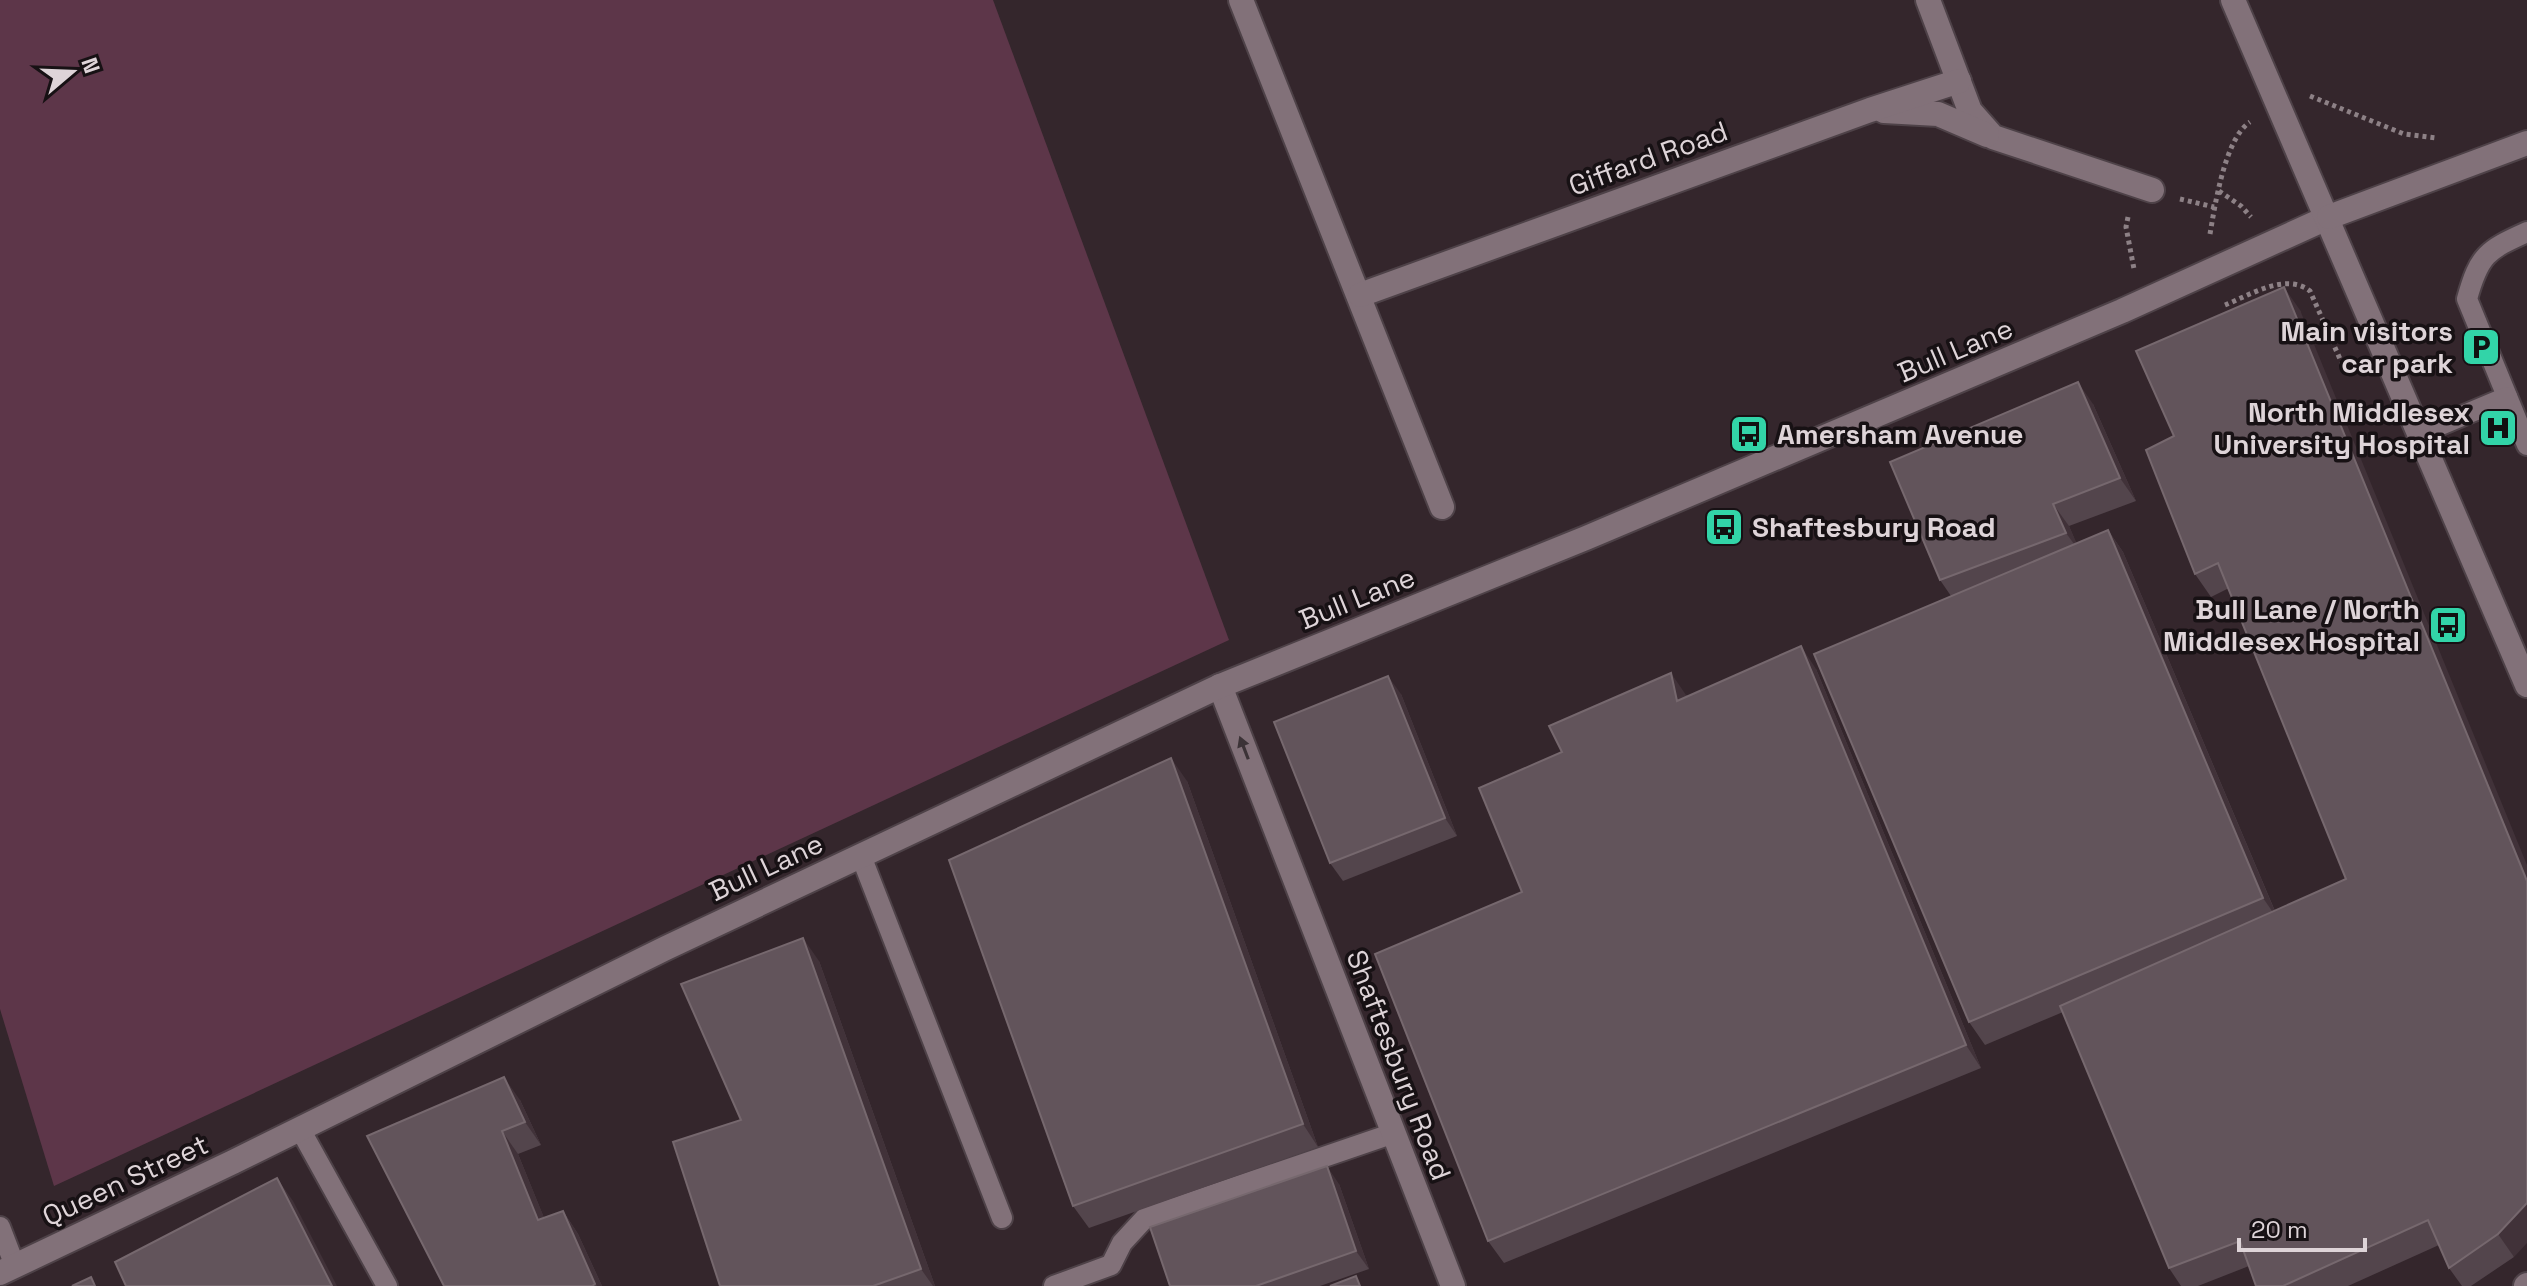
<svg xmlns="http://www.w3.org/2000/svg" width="2527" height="1286" font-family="'Space Grotesk',sans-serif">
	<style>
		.green { fill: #5d3649 }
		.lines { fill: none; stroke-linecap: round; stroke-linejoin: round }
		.lane-casing { stroke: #4e4248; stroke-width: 24 }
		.street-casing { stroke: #4e4248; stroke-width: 28 }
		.secondary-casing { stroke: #4e4248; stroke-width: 28 }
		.path { stroke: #8d8186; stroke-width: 5; stroke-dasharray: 4 4; stroke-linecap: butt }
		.lane { stroke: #827179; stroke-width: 20 }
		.street { stroke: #827179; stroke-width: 24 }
		.secondary { stroke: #827179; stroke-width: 24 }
		.wall { fill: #53454c }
		.shaded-wall { fill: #413239 }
		.building { fill: #62545b; stroke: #76686e; stroke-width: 2 }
		.oneway { fill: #3c3337 }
		.labels { text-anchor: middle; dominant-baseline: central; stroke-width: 7; stroke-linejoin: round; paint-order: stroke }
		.street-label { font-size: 28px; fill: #ded4d8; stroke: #171114 }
		.poi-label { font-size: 28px; font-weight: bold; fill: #ded4d8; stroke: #171114; text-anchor: end }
	</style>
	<rect width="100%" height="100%" fill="#34262c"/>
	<!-- green -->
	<polygon class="green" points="0,0 993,0 1229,640 54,1186 0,1009"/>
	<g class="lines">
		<!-- lane casing -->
		<g class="lane-casing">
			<g id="lane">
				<path d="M2527 232C2487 250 2479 255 2467 299L2527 445"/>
				<polyline points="2419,434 2507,397"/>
				<polyline points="861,856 1002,1218"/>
				<polyline points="300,1129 387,1286"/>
				<polyline points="0,1227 15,1266"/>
				<polyline points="1054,1286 1111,1265 1122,1243 1145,1218 1394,1133"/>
			</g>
		</g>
		<!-- street casing -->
		<g class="street-casing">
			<g id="street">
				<polyline points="1241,0 1442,507"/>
				<polyline points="1928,0 1970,111 1993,137 2152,190"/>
				<polyline points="1884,111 1938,114 1987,135"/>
				<polyline points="1360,295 1870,110 1959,81"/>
				<polyline points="1220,686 1453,1286"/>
				<polyline points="0,1273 233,1162 666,948 1220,686 1586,538 2122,311 2329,217"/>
				<polyline points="2526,1286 2527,1285"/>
			</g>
		</g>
		<!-- secondary casing -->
		<g class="secondary-casing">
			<g id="secondary">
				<path d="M2233 0C2331 228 2429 457 2527 685"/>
				<polyline points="2329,217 2527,143"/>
			</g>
		</g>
		<!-- path -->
		<g class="path">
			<polyline points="2310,96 2404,134 2436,138"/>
			<polyline points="2219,191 2241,206 2251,217"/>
			<polyline points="2180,199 2214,207"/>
			<polyline points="2128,217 2126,227 2134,269"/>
			<path d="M2210 234C2215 205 2225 138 2250 122"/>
			<path d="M2225 305C2250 295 2286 272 2310 291L2344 368 2354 364"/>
		</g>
		<!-- lane -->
		<use href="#lane" class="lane"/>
		<!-- street -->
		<use href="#street" class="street"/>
		<!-- secondary -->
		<use href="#secondary" class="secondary"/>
	</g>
	<!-- wall -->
	<g class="wall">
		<polygon points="2300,310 2514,1257 2471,1286 2462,1286 2449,1268 2439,1245 2348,1286 2256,1286 2249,1266 2198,1286 2181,1286 2169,1268 2063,1012 1985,1045 1969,1022 1951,596 1940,580 2093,404 2136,501 2069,526 2076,543 2108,530 2123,552 2275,911 2346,879 2229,588 2211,597 2195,574 2174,436"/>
		<polygon points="1816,669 1981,1068 1504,1263 1488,1241 1522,892 1686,695 1687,696"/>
		<polygon points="1401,694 1457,836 1343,881 1330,863"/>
		<polygon points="1187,781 1318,1147 1089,1228 1073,1206"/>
		<polygon points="819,961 935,1286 720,1286 741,1120"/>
		<polygon points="520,1100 541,1145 518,1154 544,1218 563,1211 578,1234 602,1286 444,1286 367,1136"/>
		<polygon points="1339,1184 1369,1269 1320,1286 1170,1286"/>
	</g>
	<!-- shaded-wall -->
	<g class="shaded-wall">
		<polygon points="2284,287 2300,310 2527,865 2527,881"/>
		<polygon points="2078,382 2093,404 2136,501 2120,478"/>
		<polygon points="2053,504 2069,526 2082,555 2066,533"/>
		<polygon points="2108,530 2123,552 2279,921 2263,898"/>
		<polygon points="1801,646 1816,669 1981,1068 1966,1045"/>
		<polygon points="1671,673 1686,695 1693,723 1677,701"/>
		<polygon points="1388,676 1401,694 1457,836 1445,818"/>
		<polygon points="1171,758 1187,781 1318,1147 1303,1124"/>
		<polygon points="803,938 819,961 935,1286 933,1286 921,1269"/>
		<polygon points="504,1077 520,1100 541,1145 525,1122"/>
		<polygon points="502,1131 518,1154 554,1242 538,1220"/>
		<polygon points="1327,1166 1339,1184 1369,1269 1356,1251"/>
		<polygon points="277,1178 293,1201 337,1286 332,1286"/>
		<polygon points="2527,1203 2527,1243 2514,1257 2498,1234"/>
		<polygon points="563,1211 578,1234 602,1286 597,1286 595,1284"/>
	</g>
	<!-- building -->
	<g class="building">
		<polygon points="2284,287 2527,881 2527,1203 2498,1234 2449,1268 2428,1220 2283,1286 2256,1286 2240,1241 2169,1268 2060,1006 2346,879 2218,563 2195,574 2146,450 2174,436 2136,351"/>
		<polygon points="2078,382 2120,478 2053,504 2066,533 1940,580 1890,462"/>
		<polygon points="2108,530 2263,898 1969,1022 1814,654"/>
		<polygon points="1801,646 1966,1045 1488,1241 1375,954 1522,892 1479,788 1562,752 1549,726 1671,673 1677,701"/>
		<polygon points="1388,676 1445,818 1330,863 1274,722"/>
		<polygon points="1171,758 1303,1124 1073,1206 949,860"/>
		<polygon points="803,938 921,1269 873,1286 720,1286 673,1142 741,1120 681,984"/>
		<polygon points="504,1077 525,1122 502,1131 538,1220 563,1211 595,1284 592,1286 444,1286 367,1136"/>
		<polygon points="1327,1166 1356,1251 1256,1286 1170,1286 1150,1227"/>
		<polygon points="277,1178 332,1286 126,1286 115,1262"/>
		<polygon points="1356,1276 1360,1286 1330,1286"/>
		<polygon points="91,1277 95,1286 72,1286"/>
	</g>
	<!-- one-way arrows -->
	<defs><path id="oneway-solid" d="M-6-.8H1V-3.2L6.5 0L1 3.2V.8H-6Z" transform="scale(2)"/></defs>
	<use class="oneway" href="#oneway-solid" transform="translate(1244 748) rotate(-111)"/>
	<!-- icons -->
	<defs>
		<g id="parking-square" transform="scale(2)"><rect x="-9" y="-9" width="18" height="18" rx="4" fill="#32d4a8" stroke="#171114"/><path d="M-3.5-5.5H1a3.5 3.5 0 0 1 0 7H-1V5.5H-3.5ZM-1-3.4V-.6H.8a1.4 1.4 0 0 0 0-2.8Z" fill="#111"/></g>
		<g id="hospital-square" transform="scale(2)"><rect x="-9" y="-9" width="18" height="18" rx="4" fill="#32d4a8" stroke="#171114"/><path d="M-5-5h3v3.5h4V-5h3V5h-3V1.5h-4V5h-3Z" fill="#111"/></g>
		<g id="bus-square" transform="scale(2)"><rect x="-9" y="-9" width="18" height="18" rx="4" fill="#32d4a8" stroke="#171114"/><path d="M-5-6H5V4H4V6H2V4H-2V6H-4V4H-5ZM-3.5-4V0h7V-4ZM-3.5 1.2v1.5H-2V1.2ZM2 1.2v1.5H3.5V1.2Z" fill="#111"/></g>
	</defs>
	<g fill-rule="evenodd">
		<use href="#parking-square" x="2481" y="347"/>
		<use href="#hospital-square" x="2498" y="428"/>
		<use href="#bus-square" x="1749" y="434"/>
		<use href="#bus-square" x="1724" y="527"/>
		<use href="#bus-square" x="2448" y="625"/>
	</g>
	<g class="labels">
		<!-- street labels -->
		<g class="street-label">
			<text transform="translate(1648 158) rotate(-20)">Giffard Road</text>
			<text transform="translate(1955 350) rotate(-23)">Bull Lane</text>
			<text transform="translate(1357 598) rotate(-22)">Bull Lane</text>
			<text transform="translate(766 867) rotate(-25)">Bull Lane</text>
			<text transform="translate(1399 1065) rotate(69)">Shaftesbury Road</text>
			<text transform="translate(125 1180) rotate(-25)">Queen Street</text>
		</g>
		<!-- poi labels -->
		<g class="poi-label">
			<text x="2453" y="331">Main visitors<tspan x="2453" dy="32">car park</tspan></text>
			<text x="2470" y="412">North Middlesex<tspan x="2470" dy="32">University Hospital</tspan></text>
			<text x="1777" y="434" text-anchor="start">Amersham Avenue</text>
			<text x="1752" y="527" text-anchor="start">Shaftesbury Road</text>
			<text x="2420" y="609">Bull Lane / North<tspan x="2420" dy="32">Middlesex Hospital</tspan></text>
		</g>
	</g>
	<!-- north arrow -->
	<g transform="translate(72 72) rotate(71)" stroke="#171114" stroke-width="6" paint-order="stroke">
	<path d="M0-6L14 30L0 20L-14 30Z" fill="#ded4d8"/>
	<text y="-12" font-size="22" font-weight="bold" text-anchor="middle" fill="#ded4d8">N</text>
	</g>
	<!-- scale -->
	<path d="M2239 1238v12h126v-12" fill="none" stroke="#ded4d8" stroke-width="4"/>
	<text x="2251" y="1238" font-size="24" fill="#ded4d8" stroke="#171114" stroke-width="6" paint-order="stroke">20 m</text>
</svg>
